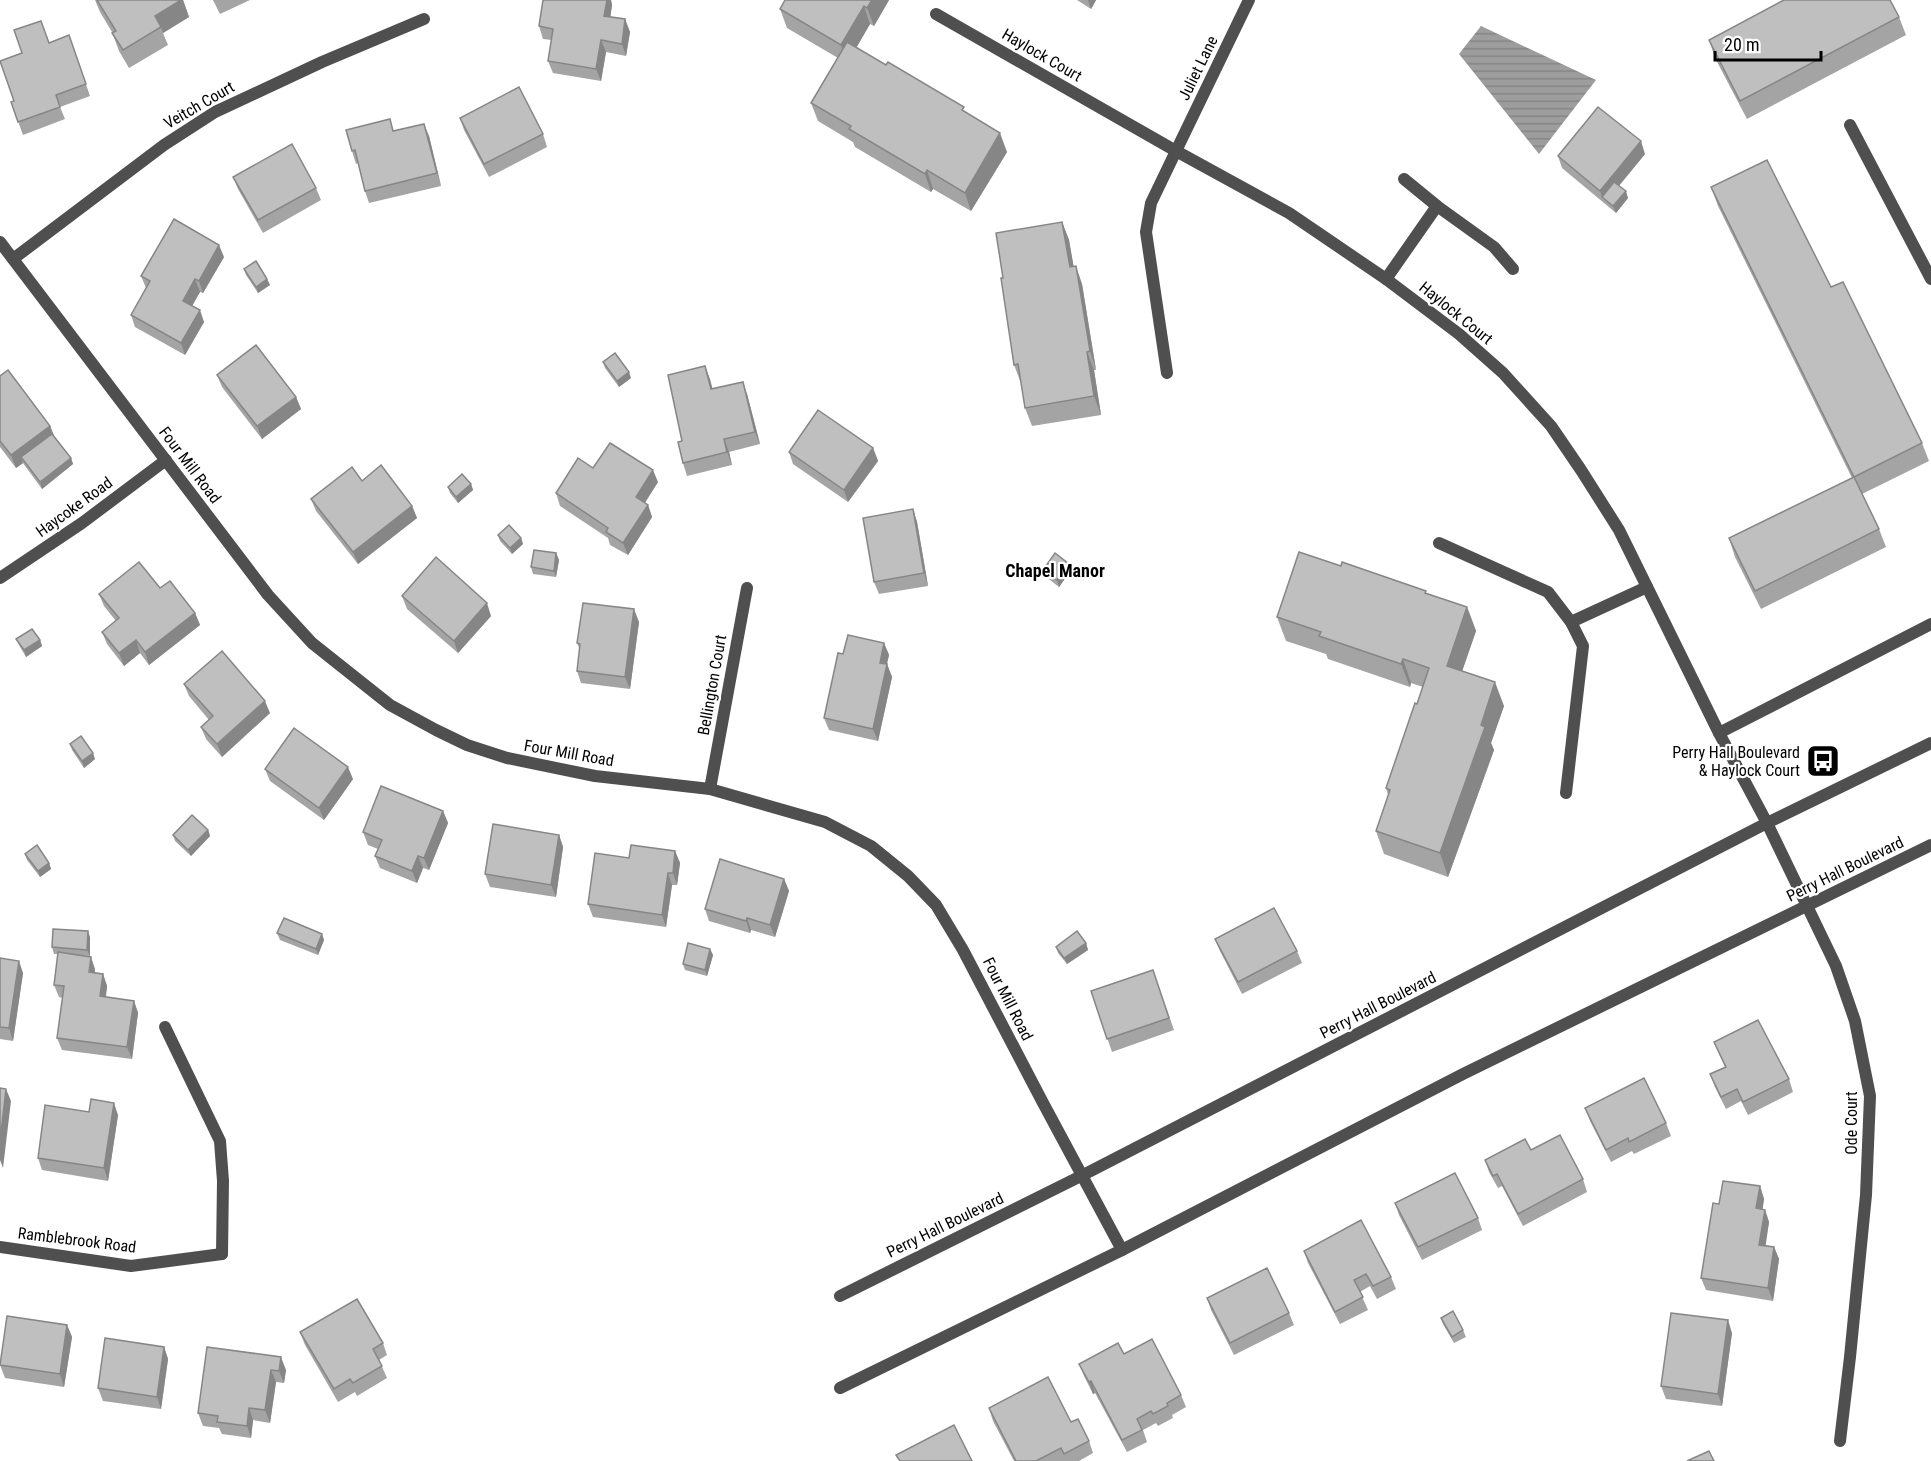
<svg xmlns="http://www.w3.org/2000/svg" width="1931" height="1461" font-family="'Roboto Condensed',sans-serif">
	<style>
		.water { fill: url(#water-rules) }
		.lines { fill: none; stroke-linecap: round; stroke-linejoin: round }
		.service { stroke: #4f4f4f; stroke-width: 12 }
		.minor { stroke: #4f4f4f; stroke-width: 12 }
		.wall { fill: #a4a4a4 }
		.shaded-wall { fill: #868686 }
		.building { fill: #bfbfbf; stroke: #868686; stroke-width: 1.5 }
		.labels { text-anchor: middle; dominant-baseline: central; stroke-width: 4.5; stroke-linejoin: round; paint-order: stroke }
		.street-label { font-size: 16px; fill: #000; stroke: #fff }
		.poi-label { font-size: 16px; fill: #000; stroke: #fff; text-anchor: end }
		.neighbourhood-label { font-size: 18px; font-weight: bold; fill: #000; stroke: #fff }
	</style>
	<defs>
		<pattern id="water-rules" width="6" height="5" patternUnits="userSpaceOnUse" patternTransform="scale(1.5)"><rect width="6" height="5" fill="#9d9d9d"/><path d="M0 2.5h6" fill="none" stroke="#858585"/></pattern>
	</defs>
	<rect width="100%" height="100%" fill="#fff"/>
	<!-- water -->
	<polygon class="water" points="1481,26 1596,80 1539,154 1459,54"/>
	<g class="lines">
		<!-- service -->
		<g class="service">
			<polyline points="1850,125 1931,279"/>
			<polyline points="1404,179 1437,206 1494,247 1513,269"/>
			<polyline points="1386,279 1437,206"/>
			<polyline points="1167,373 1146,232 1151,203 1176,151"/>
			<polyline points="1439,543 1548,592 1571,622 1583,646 1566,793"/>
			<polyline points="1571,622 1647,587"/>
			<polyline points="1719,733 1931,624"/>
			<polyline points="165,1027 220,1141 223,1181 222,1254"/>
		</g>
		<!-- minor -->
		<g class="minor">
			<polyline points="936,14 1176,151 1289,213 1386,279 1459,334 1503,373 1551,426 1581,470 1619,530 1719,733 1767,823 1836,966 1855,1021 1870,1096 1866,1195 1850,1357 1840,1441"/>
			<polyline points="1176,151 1249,0"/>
			<polyline points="0,242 268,595 312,643 390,705 436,730 467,745 507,758 595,776 710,789 825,822 871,846 908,876 936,905 963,950 1042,1101 1122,1250"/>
			<polyline points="13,259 164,145 215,112 322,62 424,19"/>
			<polyline points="0,578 82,523 166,460"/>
			<polyline points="710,789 747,588"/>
			<polyline points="0,1247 131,1266 222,1254"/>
			<polyline points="840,1296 1083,1175 1767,823 1931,743"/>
			<polyline points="840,1388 1122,1250 1463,1074 1931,845"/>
		</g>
	</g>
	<!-- wall -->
	<g class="wall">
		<polygon points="95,0 183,0 189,17 163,33 168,45 129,68 119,51 112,32 100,12"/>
		<polygon points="213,0 250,0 220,14"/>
		<polygon points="543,0 611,0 612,5 610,17 625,19 630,32 626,56 606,52 601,81 553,73 548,61 552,40 543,39 539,26"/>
		<polygon points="889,0 874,26 870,24 856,48 966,113 1007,152 971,211 933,189 931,192 855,147 853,142 818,121 811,103 838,58 787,28 780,9"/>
		<polygon points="1077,0 1096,0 1091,9"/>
		<polygon points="1899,17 1906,35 1747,119 1715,58 1709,40"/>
		<polygon points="69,35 90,96 60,107 65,119 23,135 11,102 14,101 49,43"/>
		<polygon points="460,118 543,134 547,147 489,177 464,130"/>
		<polygon points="394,131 429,136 441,186 369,203 365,191 358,163 356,164 352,151"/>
		<polygon points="1645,154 1619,186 1628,198 1616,213 1562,168 1558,156"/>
		<polygon points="233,177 316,188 321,200 263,233 238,189"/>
		<polygon points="1711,187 1831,287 1922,443 1929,461 1862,494 1879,529 1886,547 1761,609 1735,557 1729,538 1852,478 1718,206"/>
		<polygon points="1062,222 1069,240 1073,266 1082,284 1096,370 1094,370 1101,415 1032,426 1025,408 1021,383 1014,365 1003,278"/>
		<polygon points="224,257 203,293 200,292 192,306 204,322 185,355 135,327 131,315 146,288 141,276"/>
		<polygon points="244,269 267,279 270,285 258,293 246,275"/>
		<polygon points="603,362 631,378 619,387 605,368"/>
		<polygon points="705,366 712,389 747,394 760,444 729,452 732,465 687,476 683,463 682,441"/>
		<polygon points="217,375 296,397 301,409 262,439 222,387"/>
		<polygon points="0,376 50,426 54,436 71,458 73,464 42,489 23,463 16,468 0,447"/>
		<polygon points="873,448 878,461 848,502 793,464 789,452"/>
		<polygon points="362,481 412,506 417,518 358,564 316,511 311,499"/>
		<polygon points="658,482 645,503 648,505 652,517 628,555 610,545 608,538 560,506 556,493"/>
		<polygon points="471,484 473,490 458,503 450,493 448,487"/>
		<polygon points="913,509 917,522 928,586 879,594 874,582"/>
		<polygon points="498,535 521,538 523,544 512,554 500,541"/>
		<polygon points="556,553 559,560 556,577 533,574 531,567"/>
		<polygon points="1069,564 1071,570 1059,587 1045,576 1043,570"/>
		<polygon points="1341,566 1467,607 1476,631 1462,671 1504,706 1491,743 1494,750 1448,877 1384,854 1376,831 1388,795 1386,788 1423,687 1411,683 1410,687 1328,659 1326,654 1286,641 1277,617"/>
		<polygon points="160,588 195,613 200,625 149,665 140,653 124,666 107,644 102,632 116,621 104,606 99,594"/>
		<polygon points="402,596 491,616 458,653 407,609"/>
		<polygon points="639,622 630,689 581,683 577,671 580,650 577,643"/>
		<polygon points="16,639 40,640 42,646 26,657 19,645"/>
		<polygon points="884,643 889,655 887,664 892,677 878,741 829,730 824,718 843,654"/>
		<polygon points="184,684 270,713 222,757 206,739 201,727 209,720 189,696"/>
		<polygon points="70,744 95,759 84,768 72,750"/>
		<polygon points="265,769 353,779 324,820 270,781"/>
		<polygon points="443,811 448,823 429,870 423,868 417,883 380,868 375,856 378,849 368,845 363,832"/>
		<polygon points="208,830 210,836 191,856 175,841 173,835"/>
		<polygon points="559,835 563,847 556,897 490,887 485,874"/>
		<polygon points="675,851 680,863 677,885 672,885 666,927 593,917 588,904 629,858"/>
		<polygon points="25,854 49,863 51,869 40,877 27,860"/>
		<polygon points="784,879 789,891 775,937 751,930 750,933 709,921 705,909"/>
		<polygon points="277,933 322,934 324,940 318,955 280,940"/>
		<polygon points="90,937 90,956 80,955 95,969 95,973 103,974 107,986 106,997 134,1001 138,1013 132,1059 62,1050 57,1038 63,998 59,997 54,985 58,954 54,954 52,947"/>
		<polygon points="1215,939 1297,951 1302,963 1242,994 1220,951"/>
		<polygon points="1086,943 1088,950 1067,964 1058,953 1056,947"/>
		<polygon points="710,949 713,955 707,976 685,970 683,964"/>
		<polygon points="0,958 23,973 13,1041 0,1039"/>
		<polygon points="1153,970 1174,1030 1112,1052 1091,991"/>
		<polygon points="1714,1042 1789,1079 1793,1092 1748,1115 1741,1101 1726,1109 1715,1087 1710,1074 1725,1067 1719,1054"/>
		<polygon points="1585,1108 1666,1123 1671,1136 1634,1154 1632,1151 1611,1162 1590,1121"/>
		<polygon points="118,1115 108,1181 42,1170 38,1158"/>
		<polygon points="1531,1150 1583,1179 1587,1192 1523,1226 1502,1186 1498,1188 1489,1172 1485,1160"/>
		<polygon points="1760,1186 1764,1199 1762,1210 1765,1210 1769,1222 1765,1245 1774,1247 1779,1259 1773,1301 1706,1290 1701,1278 1719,1204"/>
		<polygon points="1395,1203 1478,1218 1482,1230 1422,1260 1399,1215"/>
		<polygon points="1304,1251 1391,1277 1396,1289 1377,1299 1370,1286 1360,1292 1368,1310 1340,1324 1308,1263"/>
		<polygon points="1207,1298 1289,1313 1294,1325 1234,1355 1211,1310"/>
		<polygon points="1441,1318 1463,1330 1466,1337 1454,1343 1443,1324"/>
		<polygon points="67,1325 72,1337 64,1387 5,1378 0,1365"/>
		<polygon points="300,1332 383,1343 387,1355 379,1360 387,1378 357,1396 355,1392 338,1402 305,1345"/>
		<polygon points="1732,1333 1722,1406 1666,1399 1661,1386"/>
		<polygon points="164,1347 168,1359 161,1409 103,1401 98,1388"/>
		<polygon points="207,1347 286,1370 284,1383 276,1382 270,1423 253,1420 251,1438 222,1434 219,1428 203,1426 198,1413"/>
		<polygon points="1124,1354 1181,1395 1186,1407 1172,1415 1173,1418 1158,1426 1156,1423 1143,1430 1147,1442 1127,1452 1095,1393 1093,1394 1084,1376 1079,1364"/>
		<polygon points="989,1408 1071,1422 1089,1441 1093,1453 1079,1461 1014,1461 993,1421"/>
	</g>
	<!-- shaded-wall -->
	<g class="shaded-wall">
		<polygon points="181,0 183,0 189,17 163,33 161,27 155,16"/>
		<polygon points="607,0 611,0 612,5 609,28 604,16"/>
		<polygon points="872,0 889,0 874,26 867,8"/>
		<polygon points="1088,0 1096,0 1091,9"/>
		<polygon points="864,6 870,24 847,64 841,45"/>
		<polygon points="625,19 630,32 626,56 622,44"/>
		<polygon points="601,40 606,52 601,81 596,69"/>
		<polygon points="424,124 429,136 441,186 437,173"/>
		<polygon points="1000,133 1007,152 971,211 965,193"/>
		<polygon points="1641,141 1645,154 1607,200 1602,197 1600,191"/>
		<polygon points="927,170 933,189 931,192 925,174"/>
		<polygon points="1626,191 1628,198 1616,213 1613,206"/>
		<polygon points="1062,222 1069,240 1077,285 1070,267"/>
		<polygon points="219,245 224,257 203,293 199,281"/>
		<polygon points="1076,266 1082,284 1096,370 1090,351"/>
		<polygon points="195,279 200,292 188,313 183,301"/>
		<polygon points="267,279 270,285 258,293 256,287"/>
		<polygon points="200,310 204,322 185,355 181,343"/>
		<polygon points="1087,352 1094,370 1101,415 1094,396"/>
		<polygon points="705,366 710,379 716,402 711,389"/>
		<polygon points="629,372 631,378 619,387 617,381"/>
		<polygon points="743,382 747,394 760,444 755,432"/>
		<polygon points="296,397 301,409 262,439 257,426"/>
		<polygon points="50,426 55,438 21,457 23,463 16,468 11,455"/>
		<polygon points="724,439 729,452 732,465 727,452"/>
		<polygon points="873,448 878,461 848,502 844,490"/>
		<polygon points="71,458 73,464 42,489 40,482"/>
		<polygon points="653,470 658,482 640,510 636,497"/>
		<polygon points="471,484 473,490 458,503 456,497"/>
		<polygon points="648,505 652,517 628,555 623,543"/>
		<polygon points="412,506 417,518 358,564 353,552"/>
		<polygon points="913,509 917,522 928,586 924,573"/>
		<polygon points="521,538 523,544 512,554 510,548"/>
		<polygon points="556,553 559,560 556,577 554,571"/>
		<polygon points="1069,564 1071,570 1059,587 1057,580"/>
		<polygon points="487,603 491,616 458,653 454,641"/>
		<polygon points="1467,607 1476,631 1456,689 1447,666"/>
		<polygon points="634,609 639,622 630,689 625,677"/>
		<polygon points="195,613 200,625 149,665 145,652"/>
		<polygon points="40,640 42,646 26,657 24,650"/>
		<polygon points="136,640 140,653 124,666 119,653"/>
		<polygon points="884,643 889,655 884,675 880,663"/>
		<polygon points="1403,659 1411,683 1410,687 1401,664"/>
		<polygon points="887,664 892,677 878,741 873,729"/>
		<polygon points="1495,682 1504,706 1491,743 1494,750 1448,877 1440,853"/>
		<polygon points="265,701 270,713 222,757 217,744"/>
		<polygon points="93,753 95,759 84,768 82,761"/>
		<polygon points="348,767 353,779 324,820 319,808"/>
		<polygon points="443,811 448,823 429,870 424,858"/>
		<polygon points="208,830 210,836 191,856 188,850"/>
		<polygon points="559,835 563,847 556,897 551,885"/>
		<polygon points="675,851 680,863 677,885 673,873"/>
		<polygon points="418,856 423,868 417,883 412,871"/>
		<polygon points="49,863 51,869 40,877 38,871"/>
		<polygon points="668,873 672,885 666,927 662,915"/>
		<polygon points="784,879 789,891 775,937 770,925"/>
		<polygon points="747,918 751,930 750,933 746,921"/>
		<polygon points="88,931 90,937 90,956 87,950"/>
		<polygon points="322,934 324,940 318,955 316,949"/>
		<polygon points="1086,943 1088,950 1067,964 1064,958"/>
		<polygon points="710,949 713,955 707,976 705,970"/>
		<polygon points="91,957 95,969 94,984 89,972"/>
		<polygon points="19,961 23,973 13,1041 9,1028"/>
		<polygon points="103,974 107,986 104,1009 100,996"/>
		<polygon points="134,1001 138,1013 132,1059 127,1047"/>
		<polygon points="6,1089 11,1101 3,1168 0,1160 0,1141"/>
		<polygon points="114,1103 118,1115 108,1181 104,1168"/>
		<polygon points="1760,1186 1764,1199 1761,1221 1756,1208"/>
		<polygon points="1765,1210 1769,1222 1764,1257 1759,1245"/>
		<polygon points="1774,1247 1779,1259 1773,1301 1768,1288"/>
		<polygon points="1728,1320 1732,1333 1722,1406 1718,1394"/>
		<polygon points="67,1325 72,1337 64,1387 60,1374"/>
		<polygon points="164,1347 168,1359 161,1409 157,1397"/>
		<polygon points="281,1357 286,1370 284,1383 279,1371"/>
		<polygon points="271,1370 276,1382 270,1423 265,1410"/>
		<polygon points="1091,1381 1095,1393 1093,1394 1089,1382"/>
		<polygon points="249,1408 253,1420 251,1438 247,1426"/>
	</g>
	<!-- building -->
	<g class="building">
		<polygon points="97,0 181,0 155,16 161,27 123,50 112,33 116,31"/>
		<polygon points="543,0 607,0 604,16 625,19 622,44 601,40 596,69 548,61 553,29 539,26"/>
		<polygon points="785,0 872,0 867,8 864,6 841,45 780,9"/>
		<polygon points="1784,0 1890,0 1899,17 1740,101 1709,40"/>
		<polygon points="41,21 49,43 69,35 86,84 56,95 60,107 18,122 11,102 14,101 0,61 22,53 14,30"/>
		<polygon points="847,42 886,65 888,62 964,107 962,110 1000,133 965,193 927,170 925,174 849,129 851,126 811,103"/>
		<polygon points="519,87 543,134 484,164 460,118"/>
		<polygon points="1598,107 1641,141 1600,191 1558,156"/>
		<polygon points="390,119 393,131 424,124 437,173 365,191 355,150 352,151 346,130"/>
		<polygon points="292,144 316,188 258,220 233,177"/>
		<polygon points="1767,160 1831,287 1843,282 1922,443 1854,477 1711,187"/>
		<polygon points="1614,182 1626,191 1613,206 1602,197"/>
		<polygon points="174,219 219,245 199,281 195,279 183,301 200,310 181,343 131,315 150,281 141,276"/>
		<polygon points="1062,222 1070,267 1076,266 1090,351 1087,352 1094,396 1025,408 1018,364 1014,365 1001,278 1003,278 996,233"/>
		<polygon points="256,261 267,279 256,287 244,269"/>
		<polygon points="256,345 296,397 257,426 217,375"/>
		<polygon points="615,353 629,372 617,381 603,362"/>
		<polygon points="705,366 711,389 743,382 755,432 724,439 727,452 683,463 678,442 682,441 668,375"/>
		<polygon points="8,370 50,426 11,455 0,441 0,376"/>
		<polygon points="818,410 873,448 844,490 789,452"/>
		<polygon points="52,434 71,458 40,482 21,457"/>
		<polygon points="610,443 653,470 636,497 648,505 623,543 606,532 608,528 556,493 578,458 593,468"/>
		<polygon points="381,465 412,506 353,552 311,499 352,467 362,481"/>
		<polygon points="462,474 471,484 456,497 448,487"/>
		<polygon points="1854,477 1879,529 1755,591 1729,538"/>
		<polygon points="913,509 924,573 874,582 863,518"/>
		<polygon points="509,525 521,538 510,548 498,535"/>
		<polygon points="534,550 556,553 554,571 531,567"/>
		<polygon points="1299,552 1341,566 1342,562 1426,591 1425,593 1467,607 1447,666 1495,682 1481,725 1485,727 1440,853 1376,831 1390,790 1386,788 1415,703 1417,704 1429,668 1403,659 1401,664 1319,636 1321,632 1277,617"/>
		<polygon points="1055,553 1069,564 1057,580 1043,570"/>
		<polygon points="436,557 487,603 454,641 402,596"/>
		<polygon points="139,562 160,588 170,581 195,613 145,652 136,640 119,653 102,632 119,618 99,594"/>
		<polygon points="583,603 634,609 625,677 577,671 580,644 577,643"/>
		<polygon points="32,629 40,640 24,650 16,639"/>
		<polygon points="848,635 884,643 880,663 887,664 873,729 824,718 838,653 843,654"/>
		<polygon points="222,651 265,701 217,744 201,727 213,716 184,684"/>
		<polygon points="294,728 348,767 319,808 265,769"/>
		<polygon points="81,736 93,753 82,761 70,744"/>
		<polygon points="381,786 443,811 424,858 418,856 412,871 375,856 382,840 363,832"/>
		<polygon points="192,815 208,830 188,850 173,835"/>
		<polygon points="493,824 559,835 551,885 485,874"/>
		<polygon points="37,845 49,863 38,871 25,854"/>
		<polygon points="631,845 675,851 673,873 668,873 662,915 588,904 595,853 629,858"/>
		<polygon points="720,859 784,879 770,925 747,918 746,921 705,909"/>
		<polygon points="1274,908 1297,951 1238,982 1215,939"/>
		<polygon points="284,918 322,934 316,949 277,933"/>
		<polygon points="53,929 88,931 87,950 52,947"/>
		<polygon points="1077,931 1086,943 1064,958 1056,947"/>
		<polygon points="688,943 710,949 705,970 683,964"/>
		<polygon points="58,952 91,957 89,972 103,974 100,996 134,1001 127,1047 57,1038 64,986 54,985"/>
		<polygon points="0,958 19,961 9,1028 0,1027"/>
		<polygon points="1153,970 1169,1018 1107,1039 1091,991"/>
		<polygon points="1758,1020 1789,1079 1743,1102 1737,1089 1721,1097 1710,1074 1726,1067 1714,1042"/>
		<polygon points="1644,1078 1666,1123 1629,1142 1628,1138 1606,1150 1585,1108"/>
		<polygon points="0,1088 6,1089 0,1141"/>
		<polygon points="91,1099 114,1103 104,1168 38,1158 45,1105 89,1112"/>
		<polygon points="1560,1135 1583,1179 1518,1214 1497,1174 1493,1176 1485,1160 1525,1139 1531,1150"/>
		<polygon points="1455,1173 1478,1218 1418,1247 1395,1203"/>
		<polygon points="1723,1181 1760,1186 1756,1208 1765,1210 1759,1245 1774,1247 1768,1288 1701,1278 1713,1203 1719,1204"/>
		<polygon points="1361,1220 1391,1277 1373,1286 1366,1274 1354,1280 1363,1297 1335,1312 1304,1251"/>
		<polygon points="1267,1268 1289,1313 1230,1343 1207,1298"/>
		<polygon points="357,1299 383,1343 373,1349 382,1366 353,1383 350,1379 334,1389 300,1332"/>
		<polygon points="1453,1311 1463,1330 1452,1337 1441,1318"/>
		<polygon points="1671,1313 1728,1320 1718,1394 1661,1386"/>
		<polygon points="7,1316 67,1325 60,1374 0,1365"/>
		<polygon points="105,1338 164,1347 157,1397 98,1388"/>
		<polygon points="1152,1339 1181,1395 1167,1403 1168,1406 1153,1414 1151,1411 1137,1419 1142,1430 1122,1440 1091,1381 1089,1382 1079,1364 1118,1343 1124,1354"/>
		<polygon points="207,1347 281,1357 279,1371 271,1370 265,1410 249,1408 247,1426 217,1422 218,1416 198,1413"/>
		<polygon points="1048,1377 1071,1422 1078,1419 1089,1441 1064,1454 1061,1448 1036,1461 1016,1461 989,1408"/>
		<polygon points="954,1425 972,1461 900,1461 896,1455"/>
		<polygon points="1709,1451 1714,1461 1687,1461"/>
	</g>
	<!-- icons -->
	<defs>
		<g id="bus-square" transform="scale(1.725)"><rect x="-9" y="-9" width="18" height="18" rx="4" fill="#000" stroke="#fff"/><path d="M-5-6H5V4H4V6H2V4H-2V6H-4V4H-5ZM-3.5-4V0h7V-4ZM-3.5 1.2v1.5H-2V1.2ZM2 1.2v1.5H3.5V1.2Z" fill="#fff"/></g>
	</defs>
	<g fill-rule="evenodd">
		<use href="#bus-square" x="1823" y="761"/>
	</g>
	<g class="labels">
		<!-- street labels -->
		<g class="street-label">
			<text transform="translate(1042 55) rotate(30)">Haylock Court</text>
			<text transform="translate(1198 68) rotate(-64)">Juliet Lane</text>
			<text transform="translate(199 105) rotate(-30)">Veitch Court</text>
			<text transform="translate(1456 313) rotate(39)">Haylock Court</text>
			<text transform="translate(190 465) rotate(53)">Four Mill Road</text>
			<text transform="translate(74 507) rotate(-36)">Haycoke Road</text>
			<text transform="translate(712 685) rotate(-80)">Bellington Court</text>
			<text transform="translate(569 753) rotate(10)">Four Mill Road</text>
			<text transform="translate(1845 869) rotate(-26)">Perry Hall Boulevard</text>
			<text transform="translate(1008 999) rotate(63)">Four Mill Road</text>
			<text transform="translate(1378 1005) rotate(-27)">Perry Hall Boulevard</text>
			<text transform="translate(1851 1123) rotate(-90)">Ode Court</text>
			<text transform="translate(945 1225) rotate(-26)">Perry Hall Boulevard</text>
			<text transform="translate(77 1240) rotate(7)">Ramblebrook Road</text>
		</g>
		<!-- poi labels -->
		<g class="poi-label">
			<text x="1800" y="752">Perry Hall Boulevard<tspan x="1800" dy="18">&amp; Haylock Court</tspan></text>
		</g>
		<!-- neighbourhood labels -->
		<g class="neighbourhood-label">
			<text x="1055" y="570">Chapel Manor</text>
		</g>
	</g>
	<!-- scale -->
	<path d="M1715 51v9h106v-9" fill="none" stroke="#000000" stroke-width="3"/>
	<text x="1724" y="51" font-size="18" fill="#000000" stroke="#ffffff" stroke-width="4.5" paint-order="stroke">20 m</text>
</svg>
